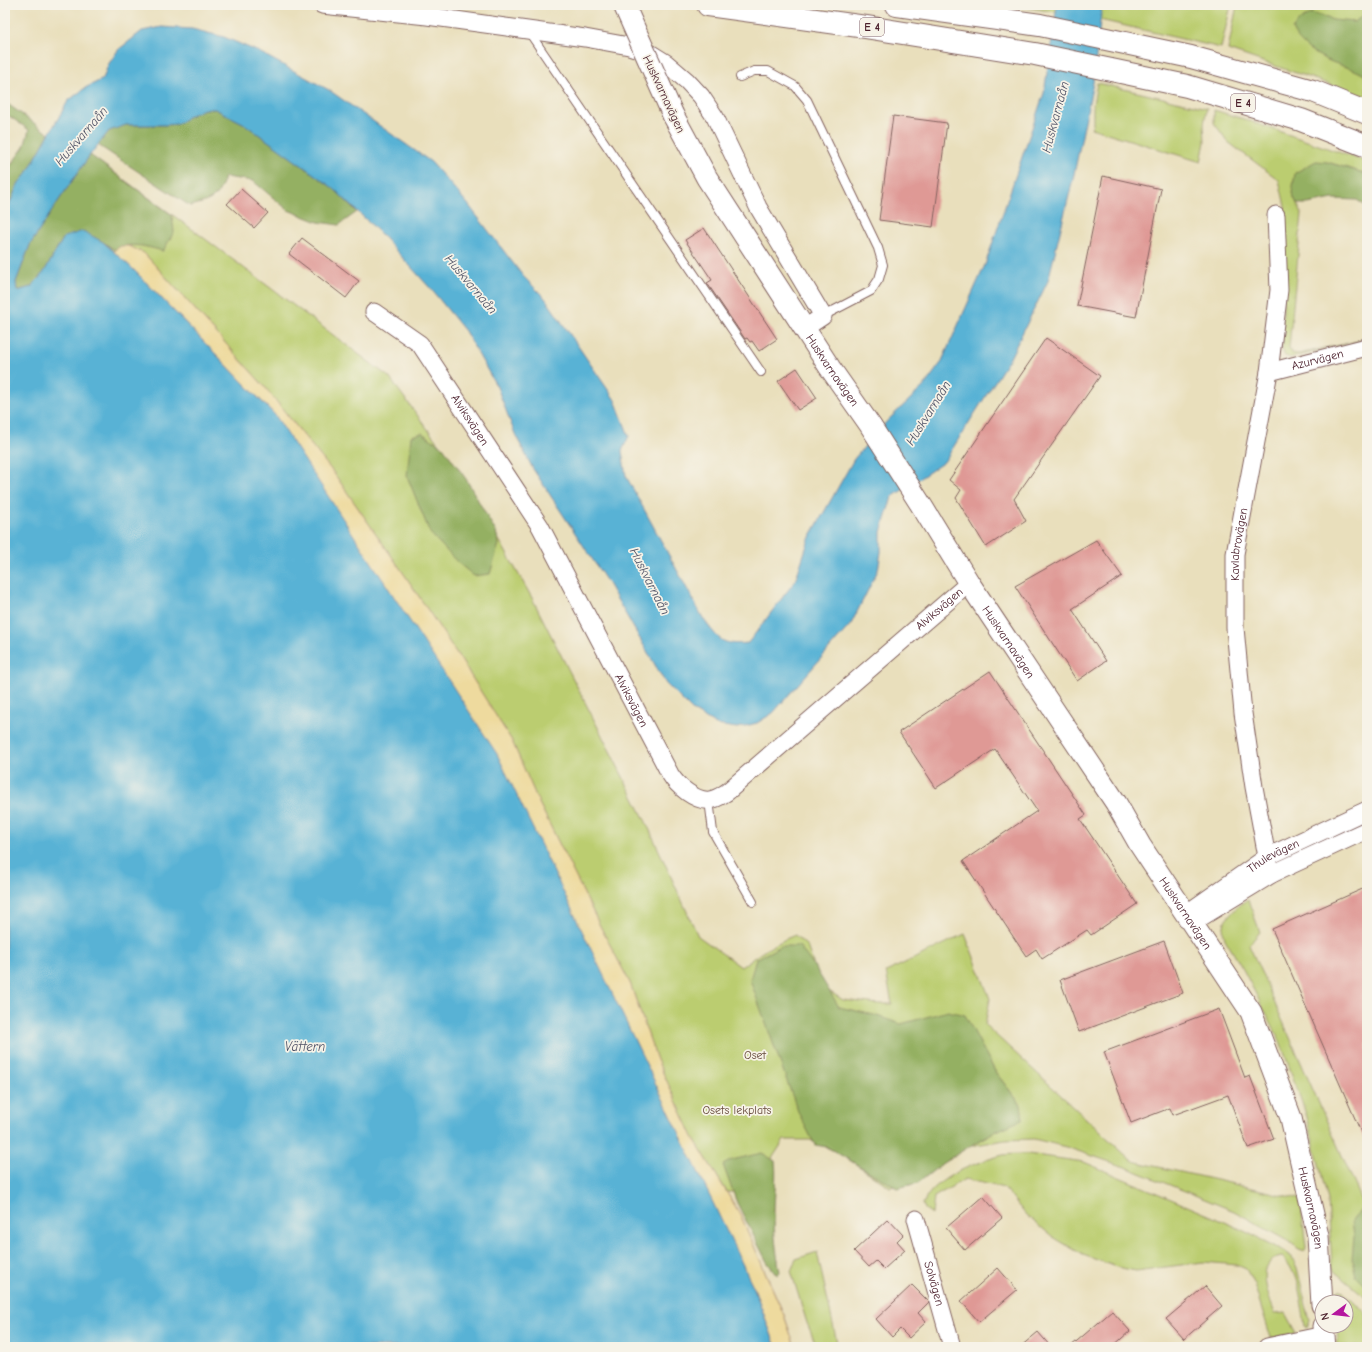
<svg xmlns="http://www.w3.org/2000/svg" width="1372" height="1352" font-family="'Comic Neue',sans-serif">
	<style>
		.green { fill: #bbcd70; stroke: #82764e }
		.forest { fill: #94b062; stroke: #6f6846 }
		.sand { fill: #eeda9e; stroke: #9c7c64 }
		.water { fill: #58b2d5; stroke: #516880 }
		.building { fill: #df9995 }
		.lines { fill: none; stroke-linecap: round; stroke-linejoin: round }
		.service-casing { stroke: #82625e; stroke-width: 10 }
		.minor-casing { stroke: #82625e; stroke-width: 19 }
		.tertiary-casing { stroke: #82625e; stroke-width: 23 }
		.motorway-casing { stroke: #82625e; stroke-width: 24 }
		.service { stroke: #fff; stroke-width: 8 }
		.minor { stroke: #fff; stroke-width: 17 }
		.tertiary { stroke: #fff; stroke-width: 21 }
		.motorway { stroke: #fff; stroke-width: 22 }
		.tertiary-bridge-casing { stroke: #82625e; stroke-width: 23; stroke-linecap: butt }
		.tertiary-bridge { stroke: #fff; stroke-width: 21 }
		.labels { text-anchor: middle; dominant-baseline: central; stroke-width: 3.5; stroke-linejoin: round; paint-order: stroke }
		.shield { fill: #f7f3e8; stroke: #7e5f64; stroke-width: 1 }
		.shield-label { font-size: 11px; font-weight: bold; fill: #4a1f2b }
		.street-label { font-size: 12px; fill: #4a1f2b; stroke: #f7f3e8 }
		.park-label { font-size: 12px; fill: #664a3c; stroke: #f7f3e8 }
		.water-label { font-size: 13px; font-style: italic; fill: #4f5266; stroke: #f7f3e8 }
	</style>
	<rect width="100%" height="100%" fill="#f7f3e8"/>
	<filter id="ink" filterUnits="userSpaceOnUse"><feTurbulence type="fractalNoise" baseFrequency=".025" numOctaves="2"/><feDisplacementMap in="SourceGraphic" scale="8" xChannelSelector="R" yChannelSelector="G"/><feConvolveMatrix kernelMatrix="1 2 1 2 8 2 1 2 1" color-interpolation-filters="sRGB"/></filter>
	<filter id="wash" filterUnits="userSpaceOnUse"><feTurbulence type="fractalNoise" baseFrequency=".012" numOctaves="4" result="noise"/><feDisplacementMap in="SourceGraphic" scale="16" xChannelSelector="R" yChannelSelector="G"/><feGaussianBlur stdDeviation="0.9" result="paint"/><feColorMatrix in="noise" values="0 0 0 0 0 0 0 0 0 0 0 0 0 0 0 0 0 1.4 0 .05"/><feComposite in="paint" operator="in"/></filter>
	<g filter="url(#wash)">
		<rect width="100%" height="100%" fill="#e9dfbc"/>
		<!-- green -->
		<g class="green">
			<polygon points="1008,5 1057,5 1056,12"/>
			<polygon points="1102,5 1231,5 1221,48 1100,20"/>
			<polygon points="1237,5 1367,5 1367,97 1228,50"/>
			<polygon points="1097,83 1207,108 1204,124 1205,142 1201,162 1091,128 1093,125 1093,104"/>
			<polygon points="1214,110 1244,119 1367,162 1367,174 1327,162 1292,193 1302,214 1289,348 1291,353 1298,354 1367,339 1290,358 1285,356 1282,349 1285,206 1279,180 1228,142 1214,123"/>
			<path d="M90 155 196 232 389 377 464 478 532 598 646 822 698 936 741 967C758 954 775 943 795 935L807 946 821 986 843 1000 879 1004H892L886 972 965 934 990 999 985 1025 1132 1161 1300 1199 1306 1247 1305 1251 1299 1249 1291 1243 1234 1211 1128 1168 1066 1147 1034 1139 1005 1140 970 1146 987 1136 1021 1105 996 1073 986 1055 912 1183 890 1187 839 1153 810 1140H784L762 1174 744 1192H727L693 1137 657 1060 630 983 600 926 539 803 512 741 459 657 406 577 333 472 264 386 144 253 121 246 113 251 103 242Z"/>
			<polygon points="1248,900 1260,932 1249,945 1367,1212 1367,1298 1334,1271 1332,1265 1328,1200 1307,1117 1280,1041 1244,971 1225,939 1223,931 1225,921 1238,906"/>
			<path d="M1028 1154 1084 1162 1232 1225 1278 1248 1292 1257 1297 1268 1310 1321 1307 1328 1305 1327C1302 1306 1299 1271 1282 1257 1253 1260 1269 1297 1275 1314L1285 1313 1296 1333 1271 1338 1254 1284 1246 1269 1237 1265 1203 1262 1136 1271 1117 1267 1083 1255 1053 1237 1026 1215 1004 1188 965 1179 934 1197 932 1214 925 1209 923 1204C934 1177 977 1162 1003 1155 1011 1154 1020 1154 1028 1154Z"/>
			<polygon points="817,1252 838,1347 817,1347 807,1323 791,1271 796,1259"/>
			<polygon points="1341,1290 1367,1315 1367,1347 1338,1347 1337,1326 1346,1326 1346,1302 1336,1302 1336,1291"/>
		</g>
		<!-- forest -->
		<g class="forest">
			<path d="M1312 13 1333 20 1354 22 1367 13V77C1357 69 1344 67 1332 62 1317 56 1298 44 1292 29L1300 20Z"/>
			<polygon points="5,102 49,134 27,173 18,184 9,205 5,209 5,173 24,147 29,130 5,113"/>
			<path d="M203 109H215L243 123 333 188 357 212 339 225 318 222 288 210 253 181 225 177C218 198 212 201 190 206L98 145 109 131 126 125H165L178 124 189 116Z"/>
			<path d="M90 155 172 215 174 232 163 251C148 247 128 241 115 250L103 242 64 237 44 272 31 287 17 291 16 282 30 245 57 203Z"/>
			<polygon points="1316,161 1327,162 1367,174 1367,207 1357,200 1333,199 1308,204 1297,204 1292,193 1295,173"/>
			<polygon points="422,433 443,447 466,479 496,532 499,544 490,574 474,576 457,562 430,533 407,476 411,436"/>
			<polygon points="781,946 799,946 816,969 839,1007 874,1015 901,1024 948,1011 965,1015 996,1073 1021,1105 1023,1119 986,1136 943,1163 918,1183 897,1188 827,1147 815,1145 799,1114 750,980 756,959"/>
			<path d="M762 1153 775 1161C777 1178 774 1196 774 1213 774 1233 776 1252 780 1272L777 1275 767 1262 737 1203 723 1165 732 1160Z"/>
			<polygon points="1365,1208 1367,1212 1367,1287 1356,1276 1352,1259 1354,1236 1352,1220 1360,1210"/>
		</g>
		<!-- sand -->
		<polygon class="sand" points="121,246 129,246 144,253 264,386 333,472 406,577 459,657 512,741 539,803 600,926 630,983 657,1060 693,1137 740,1214 784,1315 795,1347 776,1347 754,1288 275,415 133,269 113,251"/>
		<!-- water -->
		<path class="water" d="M1057 5H1102L1093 83 1073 179 1048 281 1011 356 944 462 892 497 881 532V552L878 570 851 624 773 713 757 723 737 728 716 725 693 711 666 684 606 580 533 469 515 434 497 387 465 331 431 289 379 232 333 188 243 123 215 109H204L189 116 178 124 165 125H126L109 131 90 155 57 203 30 245 16 282 17 291 31 287 44 272 64 237 83 231 103 242 133 269 275 415 497 754 754 1288 776 1347H5V209L9 205 18 184 27 173 68 101 85 88 103 79 108 65 118 50 142 31 162 27 192 29 224 37 259 52 329 90 431 162 467 203 523 276 545 298 615 400 629 436 622 451 626 476 704 620C719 639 721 646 748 643L795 581 809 539 854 459 888 420 924 386 941 363 985 265 1044 93Z"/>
		<g id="blocks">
			<!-- building -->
			<g class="building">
				<polygon points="893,116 947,123 933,227 879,220"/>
				<polygon points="1103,176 1161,189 1136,317 1077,306"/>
				<polygon points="241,189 268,213 254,228 227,204"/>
				<polygon points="704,228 777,339 759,351 752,341 750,342 747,338 745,339 707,283 712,280 685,240"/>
				<polygon points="302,238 359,281 346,298 289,254"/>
				<polygon points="1046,338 1100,376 1014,499 1026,521 986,547 956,498 961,490 949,480"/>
				<polygon points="797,368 817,398 798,410 778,381"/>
				<polygon points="1096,540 1122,576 1072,609 1106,661 1077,681 1015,586"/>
				<polygon points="990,671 1086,815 1080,819 1137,904 1091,935 1087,930 1042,959 1036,949 1026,956 963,861 1037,811 995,749 936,788 899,732"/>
				<polygon points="1367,887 1367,1146 1272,929"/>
				<polygon points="1164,941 1183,993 1079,1032 1060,980"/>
				<polygon points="1219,1009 1245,1078 1250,1076 1274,1139 1248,1148 1228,1095 1173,1115 1170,1108 1131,1123 1104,1052"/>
				<polygon points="983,1196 1002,1218 965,1250 946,1228"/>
				<polygon points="888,1219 903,1235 897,1241 905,1250 884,1269 876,1261 869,1267 854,1251"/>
				<polygon points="998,1268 1017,1290 979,1322 961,1301"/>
				<polygon points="912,1285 929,1302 918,1313 926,1322 909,1338 900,1329 892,1337 876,1319"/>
				<polygon points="1205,1286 1222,1306 1184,1339 1166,1319"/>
				<polygon points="1112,1311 1130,1331 1112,1347 1070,1347"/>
				<polygon points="1038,1332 1051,1347 1020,1347"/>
			</g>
		</g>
	</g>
	<g filter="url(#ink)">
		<use href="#blocks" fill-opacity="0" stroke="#82625e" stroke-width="1"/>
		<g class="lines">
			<!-- service casing -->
			<g class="service-casing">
				<g id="service">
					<polyline points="529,32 761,372"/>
					<polyline points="740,77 754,71 768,71 795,86 807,100 878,248 883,265 879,279 871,291 823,316"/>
					<polyline points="709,800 713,832 753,902"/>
				</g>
			</g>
			<!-- minor casing -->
			<g class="minor-casing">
				<g id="minor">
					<polyline points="322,5 427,16 585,38 629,46 650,53 666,63 687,81 701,96 715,117 758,207 823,316 805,328"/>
					<path id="s1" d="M374 312 420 344 540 526 670 774C677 786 696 802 710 800 717 799 722 795 727 792L969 583"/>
					<path id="s2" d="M1269 372 1367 347"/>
					<path id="s3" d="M1272 874 1267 857 1254 787 1243 713 1235 628V554L1269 372 1279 290 1276 215"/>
					<path id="s4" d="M1186 914 1267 857 1367 810"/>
					<polyline points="1192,923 1272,874 1367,830"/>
					<path id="s5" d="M916 1219 952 1347"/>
					<polyline points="1267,1347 1324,1335"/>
				</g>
			</g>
			<!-- tertiary casing -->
			<g class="tertiary-casing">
				<g id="tertiary">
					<path id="s6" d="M673 115 707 178 830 368 870 425 923 508 969 583 1116 803 1140 845 1251 1012 1291 1118 1318 1236 1322 1305"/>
					<polyline points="1323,1326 1325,1347"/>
				</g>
			</g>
			<!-- motorway casing -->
			<g class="motorway-casing">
				<g id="motorway">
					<polyline points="708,5 866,27 1035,54 1116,71 1187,86 1301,120 1367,146"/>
					<polyline points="897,5 1040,25 1191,57 1313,91 1367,113"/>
				</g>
			</g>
			<!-- service -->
			<use href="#service" class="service"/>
			<!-- minor -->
			<use href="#minor" class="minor"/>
			<!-- tertiary -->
			<use href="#tertiary" class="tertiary"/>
			<!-- motorway -->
			<use href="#motorway" class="motorway"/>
			<!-- tertiary-bridge casing -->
			<g class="tertiary-bridge-casing">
				<polyline id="tertiary-bridge" points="624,5 673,115"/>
			</g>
			<!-- tertiary-bridge -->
			<use href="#tertiary-bridge" class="tertiary-bridge"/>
		</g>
	</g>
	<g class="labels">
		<!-- shield labels -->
		<g class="shield">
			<rect x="860" y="18" width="24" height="18" rx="3"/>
			<rect x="1231" y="94" width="24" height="18" rx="3"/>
		</g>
		<g class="shield-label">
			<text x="872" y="27">E 4</text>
			<text x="1243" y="103">E 4</text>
		</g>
		<!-- street labels -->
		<g class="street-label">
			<text transform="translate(664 94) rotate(65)">Huskvarnavägen</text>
			<text stroke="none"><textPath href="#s2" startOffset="50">Azurvägen</textPath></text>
			<text stroke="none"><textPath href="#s6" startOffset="301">Huskvarnavägen</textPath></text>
			<text stroke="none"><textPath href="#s1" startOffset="147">Alviksvägen</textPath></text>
			<text stroke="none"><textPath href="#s3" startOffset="333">Kavlabrovägen</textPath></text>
			<text stroke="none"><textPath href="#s1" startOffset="903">Alviksvägen</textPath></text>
			<text stroke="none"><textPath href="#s6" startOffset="625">Huskvarnavägen</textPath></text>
			<text stroke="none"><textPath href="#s1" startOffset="471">Alviksvägen</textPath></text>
			<text stroke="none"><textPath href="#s4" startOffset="105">Thulevägen</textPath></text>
			<text stroke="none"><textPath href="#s6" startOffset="949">Huskvarnavägen</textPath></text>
			<text stroke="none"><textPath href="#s6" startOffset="1273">Huskvarnavägen</textPath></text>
			<text stroke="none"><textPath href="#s5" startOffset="67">Solvägen</textPath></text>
		</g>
		<!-- park labels -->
		<g class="park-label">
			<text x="755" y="1055">Oset</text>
			<text x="737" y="1110">Osets lekplats</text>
		</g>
		<!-- water labels -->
		<g class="water-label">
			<text transform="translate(1055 117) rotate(-75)">Huskvarnaån</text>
			<text transform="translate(81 136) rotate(-49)">Huskvarnaån</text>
			<text transform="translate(471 284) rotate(50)">Huskvarnaån</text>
			<text transform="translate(928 413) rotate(-58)">Huskvarnaån</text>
			<text transform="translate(650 581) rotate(63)">Huskvarnaån</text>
			<text x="305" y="1046">Vättern</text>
		</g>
	</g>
	<!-- margin -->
	<rect width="1372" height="1352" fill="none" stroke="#f7f3e8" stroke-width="20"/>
	<!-- north arrow -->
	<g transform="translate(1334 1314) rotate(255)"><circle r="19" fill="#f7f3e8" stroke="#b29e9c"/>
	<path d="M0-3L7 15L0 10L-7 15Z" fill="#b5179e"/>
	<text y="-6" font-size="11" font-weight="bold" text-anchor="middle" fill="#4a1f2b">N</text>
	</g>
</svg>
